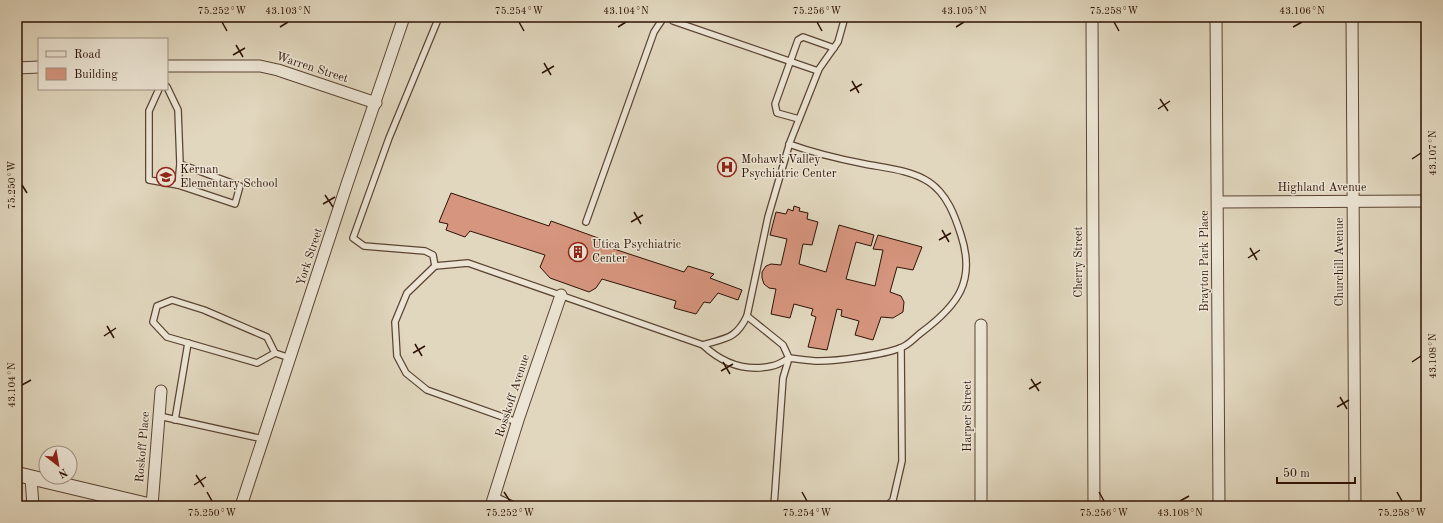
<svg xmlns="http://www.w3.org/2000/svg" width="1443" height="523" font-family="'Old Standard TT',serif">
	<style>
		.building { fill: #d6957e; stroke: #2e1305 }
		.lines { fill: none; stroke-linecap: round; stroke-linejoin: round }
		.service-casing { stroke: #5b4433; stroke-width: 8 }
		.minor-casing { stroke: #5b4433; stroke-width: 13 }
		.tertiary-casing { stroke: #5b4433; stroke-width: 16 }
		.service { stroke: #ece5d5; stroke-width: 5.5 }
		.minor { stroke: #ece5d5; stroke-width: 11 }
		.tertiary { stroke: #ece5d5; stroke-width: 14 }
		.ticks { fill: none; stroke: #2e1305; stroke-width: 1.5 }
		.labels { text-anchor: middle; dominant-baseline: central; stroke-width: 3; stroke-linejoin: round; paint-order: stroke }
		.street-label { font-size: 12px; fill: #2e1305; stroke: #ece5d5 }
		.poi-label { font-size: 12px; fill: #2e1305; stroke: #ece5d5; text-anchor: start }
		.neatline { fill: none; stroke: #2e1305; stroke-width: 1.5 }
		.ticks-label { font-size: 10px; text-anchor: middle; fill: #2e1305 }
	</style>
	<rect width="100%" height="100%" fill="#e1d7be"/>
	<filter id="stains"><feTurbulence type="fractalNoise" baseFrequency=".005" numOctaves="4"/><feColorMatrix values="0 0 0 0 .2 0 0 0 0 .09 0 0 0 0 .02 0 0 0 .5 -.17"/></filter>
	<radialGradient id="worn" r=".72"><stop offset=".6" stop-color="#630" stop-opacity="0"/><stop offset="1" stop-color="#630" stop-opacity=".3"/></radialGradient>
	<!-- building -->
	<g class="building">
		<polygon points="451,193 549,226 551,221 612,243 611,248 684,272 688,266 714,274 710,278 742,290 738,300 718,293 710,303 704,302 696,314 674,308 676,301 602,279 596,288 589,292 550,278 540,267 545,255 470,231 465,237 446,230 448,224 439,222"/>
		<polygon points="794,206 800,208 799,211 808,213 807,219 818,222 812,245 803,244 799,264 826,272 839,225 874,235 871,246 856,242 846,279 875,286 883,250 873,249 878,235 922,247 913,270 897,267 890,292 901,296 904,302 903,312 893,318 881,317 873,340 855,335 859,321 841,316 842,310 837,309 827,350 808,347 816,317 811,315 813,309 794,304 790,318 771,314 776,289 769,288 764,284 762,278 762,272 766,266 771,264 781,265 787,239 770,235 776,212 786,214 788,209 793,211"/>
	</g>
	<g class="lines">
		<!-- service casing -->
		<g class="service-casing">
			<g id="service">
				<polyline points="669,17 673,21 818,71"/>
				<polyline points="159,89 149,111 149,180 178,185 235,204 240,186 180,164 178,110 167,87"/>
				<polyline points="799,119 777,113 775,104 798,40 803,37 834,48"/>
				<polyline points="178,185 180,164"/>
				<polyline points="586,222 654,32 664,17"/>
				<polyline points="435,266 433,255 425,251 364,246 353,238 389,138 439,17"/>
				<path d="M703 345C722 363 745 372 772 366 778 365 784 361 789 358L783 345 747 316"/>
				<polyline points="275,353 257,363 167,337 153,322 157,306 172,300 204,310 267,337 275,353 290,358"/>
				<polyline points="159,416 263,439"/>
				<polyline points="175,420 188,343"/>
				<path d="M517 422 427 390 406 373 397 356 395 322 407 293 435 266 468 263 703 345C726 338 736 339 747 316L768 217 790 142 819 69 838 42 845 17"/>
				<polyline points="494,496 516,506"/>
				<path d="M774 506 783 378 789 358C799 359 809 361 819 361 837 361 883 355 900 348 908 346 915 337 922 332 958 305 976 281 961 235 955 216 947 194 929 182 911 170 886 168 865 164 839 159 814 153 789 144"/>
				<polyline points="887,506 893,500 902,461 901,348"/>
			</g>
		</g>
		<!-- minor casing -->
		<g class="minor-casing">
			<g id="minor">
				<polyline points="1092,17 1094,506"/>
				<polyline points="1216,17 1219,506"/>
				<polyline points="1352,17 1355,506"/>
				<polyline points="167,66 260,66 278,70 376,103"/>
				<polyline points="17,68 39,67"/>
				<polyline points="1218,202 1426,201"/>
				<polyline points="31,478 33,506"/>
				<polyline points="152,506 161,391"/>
				<polyline points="241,506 347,184 404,17"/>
				<polyline points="491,506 518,420 561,295"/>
				<polyline points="981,506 981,325"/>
			</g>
		</g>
		<!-- tertiary casing -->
		<g class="tertiary-casing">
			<polyline id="tertiary" points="17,474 152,506"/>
		</g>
		<!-- service -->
		<use href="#service" class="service"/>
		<!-- minor -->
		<use href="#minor" class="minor"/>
		<!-- tertiary -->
		<use href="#tertiary" class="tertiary"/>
	</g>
	<!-- ticks -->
	<path class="ticks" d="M222 22 227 31M519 22 524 31M817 22 822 31M1114 22 1119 31M280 27 288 22M618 27 626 22M956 27 964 22M1293 27 1302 22M236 45 243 57M233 55 245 48M544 63 551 75M542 73 554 66M852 81 859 93M850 91 862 84M1160 99 1168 111M1158 109 1170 101M1412 159 1421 153M22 185 27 193M325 195 333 207M323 204 335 197M634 212 641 224M631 222 643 215M942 230 949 242M939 240 951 233M1250 248 1257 260M1248 258 1260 250M107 326 114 338M104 336 116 328M415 344 422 356M413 353 425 346M723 362 730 374M1412 362 1421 356M721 371 733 364M1031 379 1039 391M22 385 31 380M1029 389 1041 382M1340 397 1347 409M1337 407 1349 400M196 475 204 487M194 485 206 477M207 492 212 501M504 492 510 501M802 492 807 501M1099 492 1104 501M1397 492 1402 501M1180 501 1189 496"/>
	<!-- icons -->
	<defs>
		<g id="hospital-ring" transform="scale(1)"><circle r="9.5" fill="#ece5d5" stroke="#8f2418" stroke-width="1.5"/><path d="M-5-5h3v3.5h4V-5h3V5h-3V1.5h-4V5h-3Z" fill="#8f2418"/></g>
		<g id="school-ring" transform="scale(1)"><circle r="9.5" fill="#ece5d5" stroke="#8f2418" stroke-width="1.5"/><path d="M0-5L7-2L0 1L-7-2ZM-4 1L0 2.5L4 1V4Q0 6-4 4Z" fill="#8f2418"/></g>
		<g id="building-ring" transform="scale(1)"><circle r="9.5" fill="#ece5d5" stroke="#8f2418" stroke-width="1.5"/><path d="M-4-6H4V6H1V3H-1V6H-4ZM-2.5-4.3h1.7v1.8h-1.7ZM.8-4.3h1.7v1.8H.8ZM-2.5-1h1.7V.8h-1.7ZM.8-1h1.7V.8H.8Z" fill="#8f2418"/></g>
	</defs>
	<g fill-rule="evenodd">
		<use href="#hospital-ring" x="727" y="167"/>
		<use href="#school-ring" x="166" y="177"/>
		<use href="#building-ring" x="578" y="252"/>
	</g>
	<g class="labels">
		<!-- street labels -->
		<g class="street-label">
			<text transform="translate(312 68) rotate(18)">Warren Street</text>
			<text x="1322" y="188">Highland Avenue</text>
			<text transform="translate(310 257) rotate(-72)">York Street</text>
			<text transform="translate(1205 261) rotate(-90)">Brayton Park Place</text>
			<text transform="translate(1079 262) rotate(-90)">Cherry Street</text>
			<text transform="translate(1340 262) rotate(-90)">Churchill Avenue</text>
			<text transform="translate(513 396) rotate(-72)">Rosskoff Avenue</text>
			<text transform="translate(968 416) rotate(-90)">Harper Street</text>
			<text transform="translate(143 447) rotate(-85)">Roskoff Place</text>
		</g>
		<!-- poi labels -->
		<g class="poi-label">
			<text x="741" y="160">Mohawk Valley<tspan x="741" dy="14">Psychiatric Center</tspan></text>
			<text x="180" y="170">Kernan<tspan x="180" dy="14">Elementary School</tspan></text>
			<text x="592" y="245">Utica Psychiatric<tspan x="592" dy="14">Center</tspan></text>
		</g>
	</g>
	<!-- margin -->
	<rect width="1443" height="523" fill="none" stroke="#e1d7be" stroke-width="44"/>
	<!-- legend -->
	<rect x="38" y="38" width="130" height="52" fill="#ece5d5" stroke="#a09182"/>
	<rect x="46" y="51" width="20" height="6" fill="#ece5d5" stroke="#a09182"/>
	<text x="74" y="58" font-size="12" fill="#2e1305">Road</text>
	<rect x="46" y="68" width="20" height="12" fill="#d6957e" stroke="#a09182"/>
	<text x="74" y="78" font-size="12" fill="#2e1305">Building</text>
	<!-- north arrow -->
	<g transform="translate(58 465) rotate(149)"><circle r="19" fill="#ece5d5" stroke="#a09182"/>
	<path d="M0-3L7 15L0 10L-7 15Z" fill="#8f2418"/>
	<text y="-6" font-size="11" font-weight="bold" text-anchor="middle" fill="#2e1305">N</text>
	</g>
	<!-- scale -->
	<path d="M1277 477v6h78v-6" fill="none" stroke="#2e1305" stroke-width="2"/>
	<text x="1283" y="477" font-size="12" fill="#2e1305" stroke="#ece5d5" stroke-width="3" paint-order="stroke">50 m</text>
	<rect x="22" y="22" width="1399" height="479" class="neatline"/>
	<g class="ticks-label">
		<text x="222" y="14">75.252°W</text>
		<text x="288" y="14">43.103°N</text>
		<text x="519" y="14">75.254°W</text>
		<text x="626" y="14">43.104°N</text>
		<text x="817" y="14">75.256°W</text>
		<text x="964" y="14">43.105°N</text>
		<text x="1114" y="14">75.258°W</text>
		<text x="1302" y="14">43.106°N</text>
		<text transform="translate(1432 153) rotate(-90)" y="4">43.107°N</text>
		<text transform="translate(11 185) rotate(-90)" y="4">75.250°W</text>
		<text transform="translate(1432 356) rotate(-90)" y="4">43.108°N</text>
		<text transform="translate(11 385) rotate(-90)" y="4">43.104°N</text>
		<text x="212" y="516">75.250°W</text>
		<text x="510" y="516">75.252°W</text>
		<text x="807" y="516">75.254°W</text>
		<text x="1104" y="516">75.256°W</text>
		<text x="1180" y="516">43.108°N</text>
		<text x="1402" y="516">75.258°W</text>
	</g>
	<rect width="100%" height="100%" filter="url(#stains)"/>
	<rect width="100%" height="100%" fill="url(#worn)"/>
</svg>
